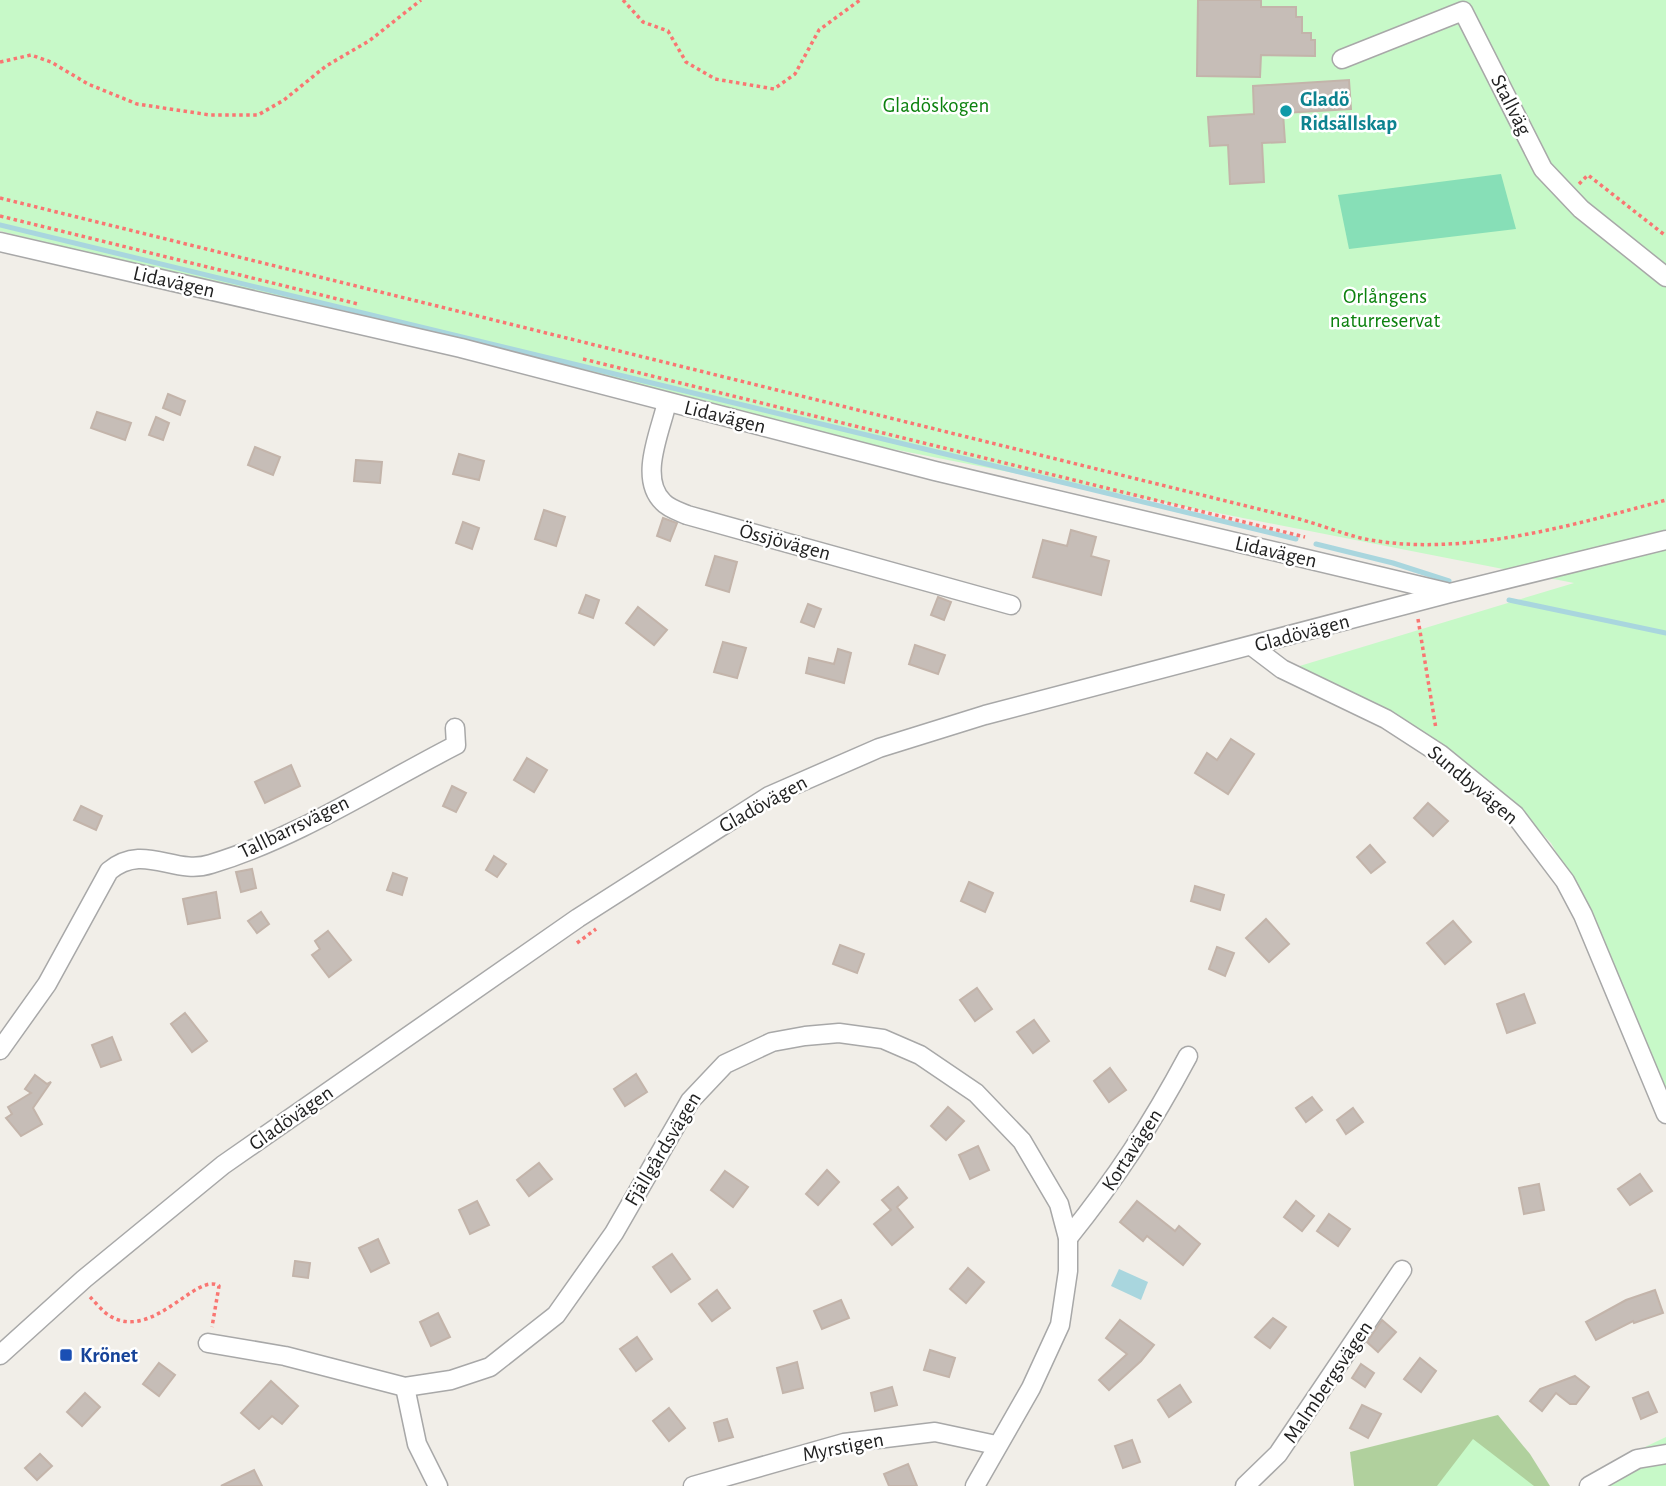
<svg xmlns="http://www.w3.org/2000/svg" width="1666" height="1486" font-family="'Alegreya Sans',sans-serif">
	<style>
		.forest { fill: #b0d09d }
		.park { fill: #c7f9c8 }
		.pitch { fill: #87dfb7 }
		.water { fill: #a9d6de }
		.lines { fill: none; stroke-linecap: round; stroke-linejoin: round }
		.stream { stroke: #a9d6de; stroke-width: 5 }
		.building { fill: #c6bdb7; stroke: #c3b4aa; stroke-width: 2 }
		.street-casing { stroke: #a8a8a8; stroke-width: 21 }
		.path { stroke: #f97672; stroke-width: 3.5; stroke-dasharray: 3.5 3.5; stroke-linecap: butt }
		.street { stroke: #fff; stroke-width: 18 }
		.culture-dot { fill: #0f9aa8; stroke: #fff; stroke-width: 2.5 }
		.transit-dot { fill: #1a4fb4; stroke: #fff; stroke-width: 2.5 }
		.labels { text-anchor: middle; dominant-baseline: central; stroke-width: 5; stroke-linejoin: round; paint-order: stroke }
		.culture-label { font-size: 21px; font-weight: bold; fill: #0d838f; stroke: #fff; text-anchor: start }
		.park-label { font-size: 21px; fill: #0d820f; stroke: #fff }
		.street-label { font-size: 21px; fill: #212121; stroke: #fff }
		.transit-label { font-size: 21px; font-weight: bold; fill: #164399; stroke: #fff; text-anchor: start }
	</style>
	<rect width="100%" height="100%" fill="#f1eee8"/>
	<!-- forest -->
	<polygon class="forest" points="1498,1415 1530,1454 1550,1486 1354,1486 1350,1452"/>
	<!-- park -->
	<g class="park">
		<polygon points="0,0 1666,0 1666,1091 1600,930 1551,843 1512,802 1293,668 1574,583 877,446 0,231"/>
		<polygon points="1666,1437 1666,1486 1583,1486 1601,1468"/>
		<polygon points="1473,1439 1534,1486 1437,1486"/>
	</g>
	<!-- pitch -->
	<polygon class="pitch" points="1501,174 1516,229 1349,249 1338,195"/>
	<!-- water -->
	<polygon class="water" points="1119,1269 1148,1282 1141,1300 1111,1286"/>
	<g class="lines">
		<!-- stream -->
		<g class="stream">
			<polyline points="0,225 1296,539"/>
			<polyline points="1316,544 1393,563 1449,581"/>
			<polyline points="1509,600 1666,633"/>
		</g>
	</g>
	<!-- building -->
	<g class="building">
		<polygon points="1198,0 1261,0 1261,7 1296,7 1296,17 1302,17 1302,33 1311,33 1311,40 1315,40 1315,56 1261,55 1260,77 1197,76"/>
		<polygon points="1349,80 1351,109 1283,113 1285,142 1262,143 1264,182 1230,184 1228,145 1210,146 1208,117 1254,114 1253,86"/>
		<polygon points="168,394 185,401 180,415 163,408"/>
		<polygon points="97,412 131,423 125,440 91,428"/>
		<polygon points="156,417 169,423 163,440 149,435"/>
		<polygon points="255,447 280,457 273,475 248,465"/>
		<polygon points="459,454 484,461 479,480 453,474"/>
		<polygon points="356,460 382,462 380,483 354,481"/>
		<polygon points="544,510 565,517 556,546 535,539"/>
		<polygon points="663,518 677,523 670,541 657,536"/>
		<polygon points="463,522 479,528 472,549 456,543"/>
		<polygon points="1071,530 1096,537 1091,556 1109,561 1101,595 1033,577 1043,540 1067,546"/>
		<polygon points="715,556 737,562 729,592 706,585"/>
		<polygon points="586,595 599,600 593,618 579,613"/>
		<polygon points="938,597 951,602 944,620 931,615"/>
		<polygon points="808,604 821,609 814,627 801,622"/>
		<polygon points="638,607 667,630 654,645 626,623"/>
		<polygon points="723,642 746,648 737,678 714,672"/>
		<polygon points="915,645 945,655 938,674 909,664"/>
		<polygon points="838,649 851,653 844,683 806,673 809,658 834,664"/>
		<polygon points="1231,739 1254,754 1228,794 1195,773 1207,753 1217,760"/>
		<polygon points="527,758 547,770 534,792 514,780"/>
		<polygon points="291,765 300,786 265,803 255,782"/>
		<polygon points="452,786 466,793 456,812 443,806"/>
		<polygon points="1428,803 1448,821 1433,836 1414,818"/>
		<polygon points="81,806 102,816 96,830 74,820"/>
		<polygon points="1370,845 1385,862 1371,873 1357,857"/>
		<polygon points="494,856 506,864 497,877 486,870"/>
		<polygon points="252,869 256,888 241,892 236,872"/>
		<polygon points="393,873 407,878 402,895 387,890"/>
		<polygon points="969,882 993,893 985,912 961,901"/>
		<polygon points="1195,886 1224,895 1220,910 1191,901"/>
		<polygon points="216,892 220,918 188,924 183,899"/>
		<polygon points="261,912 269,924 257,933 248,921"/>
		<polygon points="1266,919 1289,944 1269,962 1246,938"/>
		<polygon points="1453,921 1471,942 1445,964 1427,943"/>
		<polygon points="328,931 351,960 329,977 312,955 320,949 315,941"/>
		<polygon points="840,945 864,954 857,973 833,964"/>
		<polygon points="1217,947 1234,953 1225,976 1209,969"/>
		<polygon points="977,988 992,1009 975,1021 960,1000"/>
		<polygon points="1524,994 1535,1023 1507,1033 1497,1004"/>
		<polygon points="185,1013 207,1041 192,1052 171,1024"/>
		<polygon points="1034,1020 1049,1041 1033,1053 1017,1032"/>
		<polygon points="112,1037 121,1060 101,1067 92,1045"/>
		<polygon points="1110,1068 1126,1090 1109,1102 1094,1081"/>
		<polygon points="636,1074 647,1092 625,1106 614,1089"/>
		<polygon points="35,1075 47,1084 51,1082 33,1108 42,1124 21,1136 6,1118 12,1114 8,1107 31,1093 25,1089"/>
		<polygon points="1312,1097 1322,1110 1306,1122 1296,1108"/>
		<polygon points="948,1107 964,1121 946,1140 931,1126"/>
		<polygon points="1353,1108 1363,1122 1346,1134 1337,1120"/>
		<polygon points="978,1146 989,1170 970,1179 959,1155"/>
		<polygon points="539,1163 552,1179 529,1196 517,1180"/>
		<polygon points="827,1170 839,1182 818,1205 806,1194"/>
		<polygon points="725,1171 748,1187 733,1207 711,1190"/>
		<polygon points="1640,1174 1652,1191 1630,1205 1618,1189"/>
		<polygon points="1539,1184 1544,1210 1524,1214 1519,1188"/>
		<polygon points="898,1187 907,1198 897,1207 913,1227 892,1245 874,1224 891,1210 882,1200"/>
		<polygon points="477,1201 489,1225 470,1234 459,1210"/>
		<polygon points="1137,1201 1175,1231 1179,1226 1200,1244 1183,1265 1147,1236 1143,1241 1120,1222"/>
		<polygon points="1296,1201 1314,1216 1302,1231 1284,1217"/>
		<polygon points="1329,1214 1350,1229 1338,1246 1317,1231"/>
		<polygon points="378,1239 389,1263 371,1272 359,1248"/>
		<polygon points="672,1254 690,1279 671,1292 653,1267"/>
		<polygon points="295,1261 310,1263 308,1278 293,1276"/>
		<polygon points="968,1268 984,1282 966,1303 950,1289"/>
		<polygon points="717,1290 730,1308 712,1321 699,1304"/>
		<polygon points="1655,1290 1663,1313 1634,1323 1633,1321 1596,1340 1586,1322 1626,1300"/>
		<polygon points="841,1300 849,1318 822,1329 814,1311"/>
		<polygon points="438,1313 450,1337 431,1346 420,1322"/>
		<polygon points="1273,1318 1286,1327 1270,1348 1255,1337"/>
		<polygon points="1120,1320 1154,1345 1141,1361 1109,1390 1099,1380 1127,1354 1106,1338"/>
		<polygon points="1382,1320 1396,1332 1378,1352 1367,1342"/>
		<polygon points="637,1337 652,1359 636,1371 620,1349"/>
		<polygon points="930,1350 955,1358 949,1377 924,1370"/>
		<polygon points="1420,1358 1436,1371 1421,1392 1404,1379"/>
		<polygon points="797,1362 803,1388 783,1393 777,1368"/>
		<polygon points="159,1363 175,1375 159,1396 143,1384"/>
		<polygon points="1361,1364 1374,1373 1365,1387 1352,1378"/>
		<polygon points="1575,1376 1589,1387 1576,1404 1570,1404 1556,1393 1542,1411 1530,1401 1540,1389"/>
		<polygon points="271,1381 298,1406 282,1424 272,1416 259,1429 241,1413"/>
		<polygon points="1180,1385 1191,1402 1169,1417 1158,1400"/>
		<polygon points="892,1387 897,1405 875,1411 871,1393"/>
		<polygon points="1648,1392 1657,1412 1641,1419 1633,1398"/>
		<polygon points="85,1393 100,1407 82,1426 67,1412"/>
		<polygon points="1362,1405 1381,1414 1368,1438 1350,1428"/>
		<polygon points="669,1408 685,1428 669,1441 653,1421"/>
		<polygon points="727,1419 733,1437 719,1441 714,1423"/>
		<polygon points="1132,1440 1140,1462 1123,1468 1115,1446"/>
		<polygon points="40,1454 52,1466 37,1480 25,1468"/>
		<polygon points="908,1464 917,1486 889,1486 884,1474"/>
		<polygon points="254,1470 262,1486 221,1486"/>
	</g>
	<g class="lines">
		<!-- street casing -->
		<g class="street-casing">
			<g id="street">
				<polyline points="1342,59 1463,11 1543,169 1581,209 1666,277"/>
				<polyline points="0,242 461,348 935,471 1446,592"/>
				<path d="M667 402C661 430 638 478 663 502 668 508 680 512 687 515L1011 605"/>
				<polyline points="1253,647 1282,669 1386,719 1440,754 1515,815 1565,881 1583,915 1666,1114"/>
				<path d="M0 1050 47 984 109 871C144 842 174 876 211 864 297 838 376 786 456 745L455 728"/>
				<path d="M1068 1238C1117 1177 1151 1125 1188 1056"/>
				<polyline points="208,1343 285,1356 405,1387 451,1380 490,1367 556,1315 614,1233 690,1101 725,1064 772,1042 805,1036 839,1033 883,1039 920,1055 976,1093 1022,1141 1059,1204 1068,1238 1068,1271 1060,1325 1031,1388 975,1486"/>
				<polyline points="0,1355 84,1279 223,1165 578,918 769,796 879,748 985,715 1450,593 1666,540"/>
				<polyline points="405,1387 417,1444 438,1486"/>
				<polyline points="693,1486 844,1443 935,1432 996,1445"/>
				<polyline points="1245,1486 1278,1454 1402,1270"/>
				<polyline points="1589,1486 1637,1459 1666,1454"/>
			</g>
		</g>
		<!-- path -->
		<g class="path">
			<polyline points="623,0 643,22 668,31 686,62 715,79 774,89 795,74 819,30 860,0"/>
			<polyline points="0,62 31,55 51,62 88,84 137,104 210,115 258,115 284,100 326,66 369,41 421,0"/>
			<polyline points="1579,184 1588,175 1666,236"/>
			<path d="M0 198 1299 519C1321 525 1343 534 1365 539 1461 558 1574 525 1666 500"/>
			<polyline points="0,216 358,304"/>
			<polyline points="583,359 1305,537"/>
			<polyline points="1418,619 1436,729"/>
			<polyline points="577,943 596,929"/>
			<path d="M90 1297C96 1303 103 1312 110 1316 153 1342 197 1271 219 1286L212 1327"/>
		</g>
		<!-- street -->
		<use href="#street" class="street"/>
	</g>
	<!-- markers -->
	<circle class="culture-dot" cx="1286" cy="111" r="7"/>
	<rect class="transit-dot" x="59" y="1348" width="14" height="14" rx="3.5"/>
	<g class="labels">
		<!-- culture labels -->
		<g class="culture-label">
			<text x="1300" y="99">Gladö<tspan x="1300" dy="24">Ridsällskap</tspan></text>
		</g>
		<!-- park labels -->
		<g class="park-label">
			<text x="936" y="105">Gladöskogen</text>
			<text x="1385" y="296">Orlångens<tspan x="1385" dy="24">naturreservat</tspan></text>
		</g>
		<!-- street labels -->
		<g class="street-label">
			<text transform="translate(1511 105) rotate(63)">Stallväg</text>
			<text transform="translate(174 282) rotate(13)">Lidavägen</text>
			<text transform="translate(725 417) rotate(14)">Lidavägen</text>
			<text transform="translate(785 542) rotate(15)">Össjövägen</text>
			<text transform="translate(1276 552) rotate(13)">Lidavägen</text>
			<text transform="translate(1302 633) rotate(-15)">Gladövägen</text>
			<text transform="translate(1473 785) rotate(40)">Sundbyvägen</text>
			<text transform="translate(763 804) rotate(-29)">Gladövägen</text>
			<text transform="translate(294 827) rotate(-26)">Tallbarrsvägen</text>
			<text transform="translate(291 1118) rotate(-35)">Gladövägen</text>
			<text transform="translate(663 1149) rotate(-59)">Fjällgårdsvägen</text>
			<text transform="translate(1132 1150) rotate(-57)">Kortavägen</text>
			<text transform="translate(1328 1382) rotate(-56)">Malmbergsvägen</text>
			<text transform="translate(843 1447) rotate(-11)">Myrstigen</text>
		</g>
		<!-- transit labels -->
		<g class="transit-label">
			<text x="80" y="1355">Krönet</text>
		</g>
	</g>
</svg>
